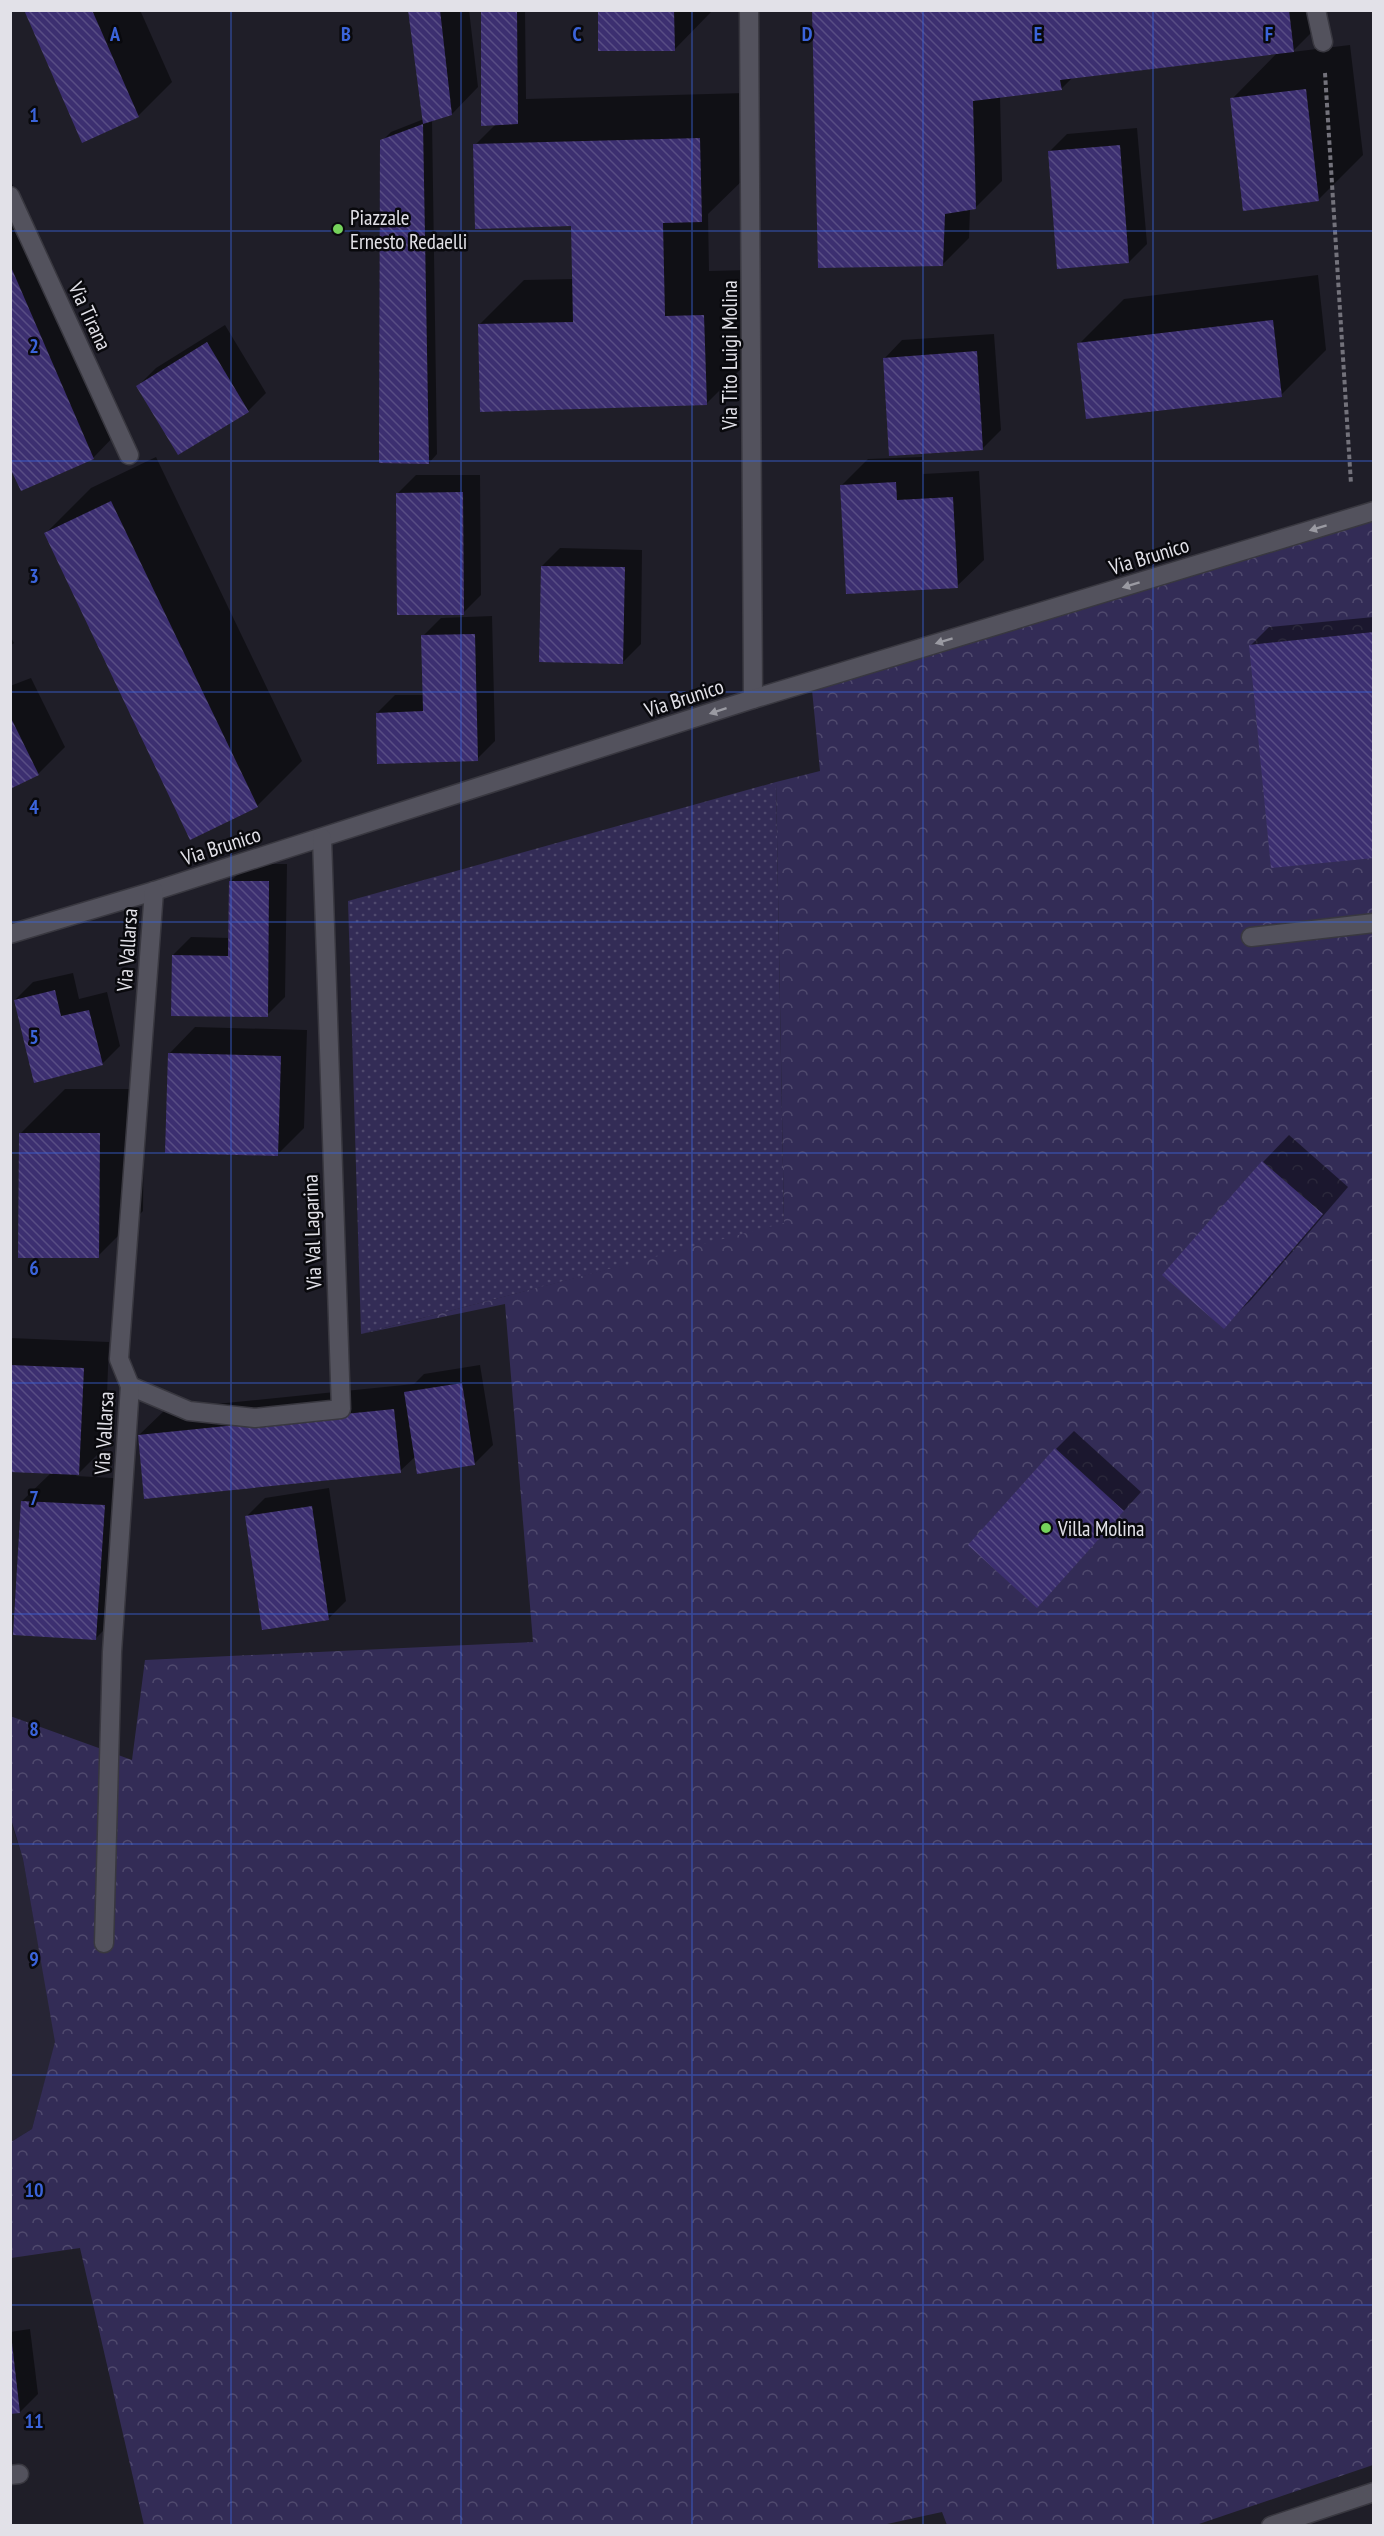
<svg xmlns="http://www.w3.org/2000/svg" width="1384" height="2536" font-family="'PT Sans Narrow',sans-serif">
	<style>
		.built { fill: #272535 }
		.grass { fill: url(#grass-dots) }
		.forest { fill: url(#forest-crowns) }
		.shadow { fill: #0007 }
		.building { fill: url(#building-back-hatch) }
		.lines { fill: none; stroke-linecap: round; stroke-linejoin: round }
		.minor-casing { stroke: #393840; stroke-width: 21 }
		.path { stroke: #73727b; stroke-width: 4; stroke-dasharray: 4.5 3; stroke-linecap: butt }
		.minor { stroke: #53525d; stroke-width: 18 }
		.oneway { fill: #9a9aa2 }
		.grid { fill: none; stroke: #3b64da; stroke-width: 1.5; stroke-opacity: 0.55 }
		.poi-dot { fill: #75d25b; stroke: #09090d; stroke-width: 2 }
		.labels { text-anchor: middle; dominant-baseline: central; stroke-width: 5; stroke-linejoin: round; paint-order: stroke }
		.poi-label { font-size: 21px; fill: #e2e1e8; stroke: #09090d; text-anchor: start }
		.street-label { font-size: 21px; fill: #e2e1e8; stroke: #09090d }
		.grid-label { font-size: 20px; text-anchor: middle; font-weight: bold; fill: #3b64da; stroke: #09090d; stroke-width: 5; stroke-linejoin: round; paint-order: stroke }
	</style>
	<defs>
		<pattern id="grass-dots" width="8" height="8" patternUnits="userSpaceOnUse" patternTransform="scale(1.5)"><rect width="8" height="8" fill="#332c56"/><path d="M2 2h.1M6 6h.1" fill="none" stroke="#504a6e" stroke-width="1.8" stroke-linecap="round"/></pattern>
		<pattern id="forest-crowns" width="20" height="18" patternUnits="userSpaceOnUse" patternTransform="scale(1.5)"><rect width="20" height="18" fill="#332c56"/><path d="M2 6a3 3 0 1 1 6 0M12 15a3 3 0 1 1 6 0" fill="none" stroke="#504a6e"/></pattern>
		<pattern id="building-back-hatch" width="6" height="6" patternUnits="userSpaceOnUse" patternTransform="scale(1.5)"><rect width="6" height="6" fill="#3c2f70"/><path d="M-1 5l2 2M0 0l6 6M5-1l2 2" fill="none" stroke="#584d84"/></pattern>
	</defs>
	<rect width="100%" height="100%" fill="#1f1e28"/>
	<!-- built -->
	<polygon class="built" points="10,1819 23,1859 56,2042 32,2129 11,2142"/>
	<!-- grass -->
	<polygon class="grass" points="776,782 784,1224 361,1334 348,901"/>
	<!-- forest -->
	<polygon class="forest" points="1373,520 1373,2465 1193,2526 947,2525 942,2512 878,2526 144,2525 80,2248 11,2258 11,2142 32,2129 55,2042 23,1859 11,1819 10,1716 132,1760 145,1660 533,1642 505,1304 361,1334 784,1223 776,782 820,771 812,690"/>
	<!-- shadow -->
	<g class="shadow">
		<polygon points="26,10 140,10 172,82 138,116"/>
		<polygon points="410,10 469,10 478,87 452,114 432,120 437,454 429,463 382,141 391,132 424,119"/>
		<polygon points="482,10 525,10 526,99 745,93 747,176 708,214 709,271 749,270 751,359 706,404 479,325 524,280 574,279 573,224 475,145 496,124"/>
		<polygon points="599,10 713,10 674,50"/>
		<polygon points="814,10 1318,10 1320,24 1292,52 1350,45 1363,155 1318,200 1232,99 1278,52 1073,77 1061,89 1000,96 1002,181 975,208 970,208 969,238 943,264"/>
		<polygon points="1137,128 1147,244 1129,262 1049,152 1067,134"/>
		<polygon points="10,179 119,431 93,458 10,464"/>
		<polygon points="1318,275 1326,350 1281,395 1079,344 1124,299"/>
		<polygon points="225,325 266,393 248,411 179,453 138,386 156,368"/>
		<polygon points="994,334 1001,430 983,448 884,359 902,340"/>
		<polygon points="156,457 302,761 257,806 46,533 91,488"/>
		<polygon points="922,457 923,474 979,471 984,560 957,586 842,485 868,459"/>
		<polygon points="416,475 480,475 481,595 463,613 398,493"/>
		<polygon points="560,548 642,550 641,644 623,662 542,566"/>
		<polygon points="492,616 495,741 477,759 377,713 395,695 424,695 423,636 441,618"/>
		<polygon points="1374,617 1374,856 1251,645 1269,627"/>
		<polygon points="10,636 14,643 10,646"/>
		<polygon points="31,678 65,747 38,774 10,787 10,686"/>
		<polygon points="248,864 287,864 285,997 267,1015 173,955 191,937 230,938 230,882"/>
		<polygon points="73,973 79,999 107,992 120,1046 102,1064 15,1000 33,982"/>
		<polygon points="195,1027 307,1030 304,1128 277,1155 169,1054"/>
		<polygon points="65,1089 144,1089 143,1211 98,1256 20,1134"/>
		<polygon points="1289,1135 1348,1187 1250,1301 1223,1327 1263,1162"/>
		<polygon points="10,1338 109,1342 105,1447 76,1476 130,1479 122,1612 96,1638 22,1501 51,1473 10,1471"/>
		<polygon points="480,1365 493,1445 475,1463 416,1456 400,1471 139,1435 166,1409 414,1384 424,1374"/>
		<polygon points="1074,1431 1141,1492 1054,1588 1056,1449"/>
		<polygon points="329,1488 346,1601 328,1619 247,1516 265,1498"/>
		<polygon points="30,2329 38,2394 20,2412 10,2413 10,2332"/>
	</g>
	<!-- building -->
	<g class="building">
		<polygon points="24,10 92,10 139,117 82,143"/>
		<polygon points="408,10 440,10 452,115 423,124"/>
		<polygon points="481,10 517,10 518,124 481,126"/>
		<polygon points="598,10 674,10 675,51 598,51"/>
		<polygon points="812,10 1289,10 1294,52 1060,80 1062,90 973,101 976,209 945,214 943,266 818,268"/>
		<polygon points="1306,89 1319,201 1243,211 1230,98"/>
		<polygon points="423,124 429,464 379,463 380,140"/>
		<polygon points="700,138 702,222 663,223 665,316 704,315 707,405 480,412 478,324 573,322 571,226 475,229 473,144"/>
		<polygon points="1120,145 1129,263 1057,269 1048,151"/>
		<polygon points="11,267 94,459 21,491 10,468"/>
		<polygon points="1273,320 1282,397 1086,419 1077,343"/>
		<polygon points="207,342 249,412 178,455 136,386"/>
		<polygon points="977,351 983,450 889,456 883,358"/>
		<polygon points="896,482 897,500 953,497 958,588 846,594 840,485"/>
		<polygon points="463,492 464,615 397,615 396,493"/>
		<polygon points="111,501 258,807 190,840 44,533"/>
		<polygon points="541,566 625,567 623,664 539,662"/>
		<polygon points="1374,632 1374,858 1271,868 1249,645"/>
		<polygon points="475,634 478,761 377,764 376,713 423,711 421,635"/>
		<polygon points="10,716 39,775 10,789"/>
		<polygon points="229,881 269,881 268,1017 171,1016 172,955 228,956"/>
		<polygon points="55,990 61,1016 89,1010 103,1065 34,1083 14,1000"/>
		<polygon points="168,1053 281,1056 278,1156 165,1153"/>
		<polygon points="19,1133 100,1133 99,1258 18,1258"/>
		<polygon points="1262,1161 1323,1214 1224,1329 1162,1275"/>
		<polygon points="10,1365 84,1368 79,1475 10,1472"/>
		<polygon points="462,1383 475,1465 417,1474 404,1392"/>
		<polygon points="394,1409 401,1473 144,1499 138,1435"/>
		<polygon points="1055,1448 1124,1511 1037,1608 968,1545"/>
		<polygon points="21,1501 105,1505 96,1640 13,1635"/>
		<polygon points="312,1506 329,1620 262,1630 245,1516"/>
		<polygon points="12,2343 20,2413 10,2414 10,2344"/>
	</g>
	<g class="lines">
		<!-- minor casing -->
		<g class="minor-casing">
			<g id="minor">
				<polyline points="749,10 753,699"/>
				<polyline points="1316,10 1323,42"/>
				<polyline points="10,196 129,455"/>
				<polyline points="10,934 154,891 753,699 1374,511"/>
				<polyline points="1251,937 1374,923"/>
				<polyline points="130,1386 189,1411 255,1418 341,1409 322,838"/>
				<polyline points="104,1943 112,1652 130,1386 119,1359 154,891"/>
				<polyline points="10,2475 19,2474"/>
				<polyline points="1271,2526 1374,2492"/>
			</g>
		</g>
		<!-- path -->
		<polyline class="path" points="1325,73 1351,484"/>
		<!-- minor -->
		<use href="#minor" class="minor"/>
	</g>
	<!-- one-way arrows -->
	<defs><path id="oneway-solid" d="M-6-.8H1V-3.2L6.5 0L1 3.2V.8H-6Z" transform="scale(1.5)"/></defs>
	<g class="oneway">
		<use href="#oneway-solid" transform="translate(1318 528) rotate(163)"/>
		<use href="#oneway-solid" transform="translate(1131 585) rotate(163)"/>
		<use href="#oneway-solid" transform="translate(944 641) rotate(163)"/>
		<use href="#oneway-solid" transform="translate(718 711) rotate(162)"/>
	</g>
	<!-- grid -->
	<path class="grid" d="M231 10V2526M461 10V2526M692 10V2526M923 10V2526M1153 10V2526M10 231H1374M10 461H1374M10 692H1374M10 922H1374M10 1153H1374M10 1383H1374M10 1614H1374M10 1844H1374M10 2075H1374M10 2305H1374"/>
	<!-- markers -->
	<g class="poi-dot">
		<circle cx="338" cy="229" r="6"/>
		<circle cx="1046" cy="1528" r="6"/>
	</g>
	<g class="labels">
		<!-- poi labels -->
		<g class="poi-label">
			<text x="350" y="217">Piazzale<tspan x="350" dy="24">Ernesto Redaelli</tspan></text>
			<text x="1058" y="1528">Villa Molina</text>
		</g>
		<!-- street labels -->
		<g class="street-label">
			<text transform="translate(90 316) rotate(65)">Via Tirana</text>
			<text transform="translate(729 355) rotate(-90)">Via Tito Luigi Molina</text>
			<text transform="translate(1149 556) rotate(-17)">Via Brunico</text>
			<text transform="translate(684 698) rotate(-18)">Via Brunico</text>
			<text transform="translate(221 846) rotate(-18)">Via Brunico</text>
			<text transform="translate(127 950) rotate(-86)">Via Vallarsa</text>
			<text transform="translate(312 1232) rotate(-92)">Via Val Lagarina</text>
			<text transform="translate(104 1433) rotate(-87)">Via Vallarsa</text>
		</g>
	</g>
	<g class="grid-label">
		<text x="115" y="41">A</text>
		<text x="346" y="41">B</text>
		<text x="577" y="41">C</text>
		<text x="807" y="41">D</text>
		<text x="1038" y="41">E</text>
		<text x="1269" y="41">F</text>
		<text x="34" y="122">1</text>
		<text x="34" y="353">2</text>
		<text x="34" y="583">3</text>
		<text x="34" y="814">4</text>
		<text x="34" y="1044">5</text>
		<text x="34" y="1275">6</text>
		<text x="34" y="1505">7</text>
		<text x="34" y="1736">8</text>
		<text x="34" y="1966">9</text>
		<text x="34" y="2197">10</text>
		<text x="34" y="2428">11</text>
	</g>
	<!-- border -->
	<rect width="1384" height="2536" fill="none" stroke="#e2e1e8" stroke-width="24"/>
</svg>
